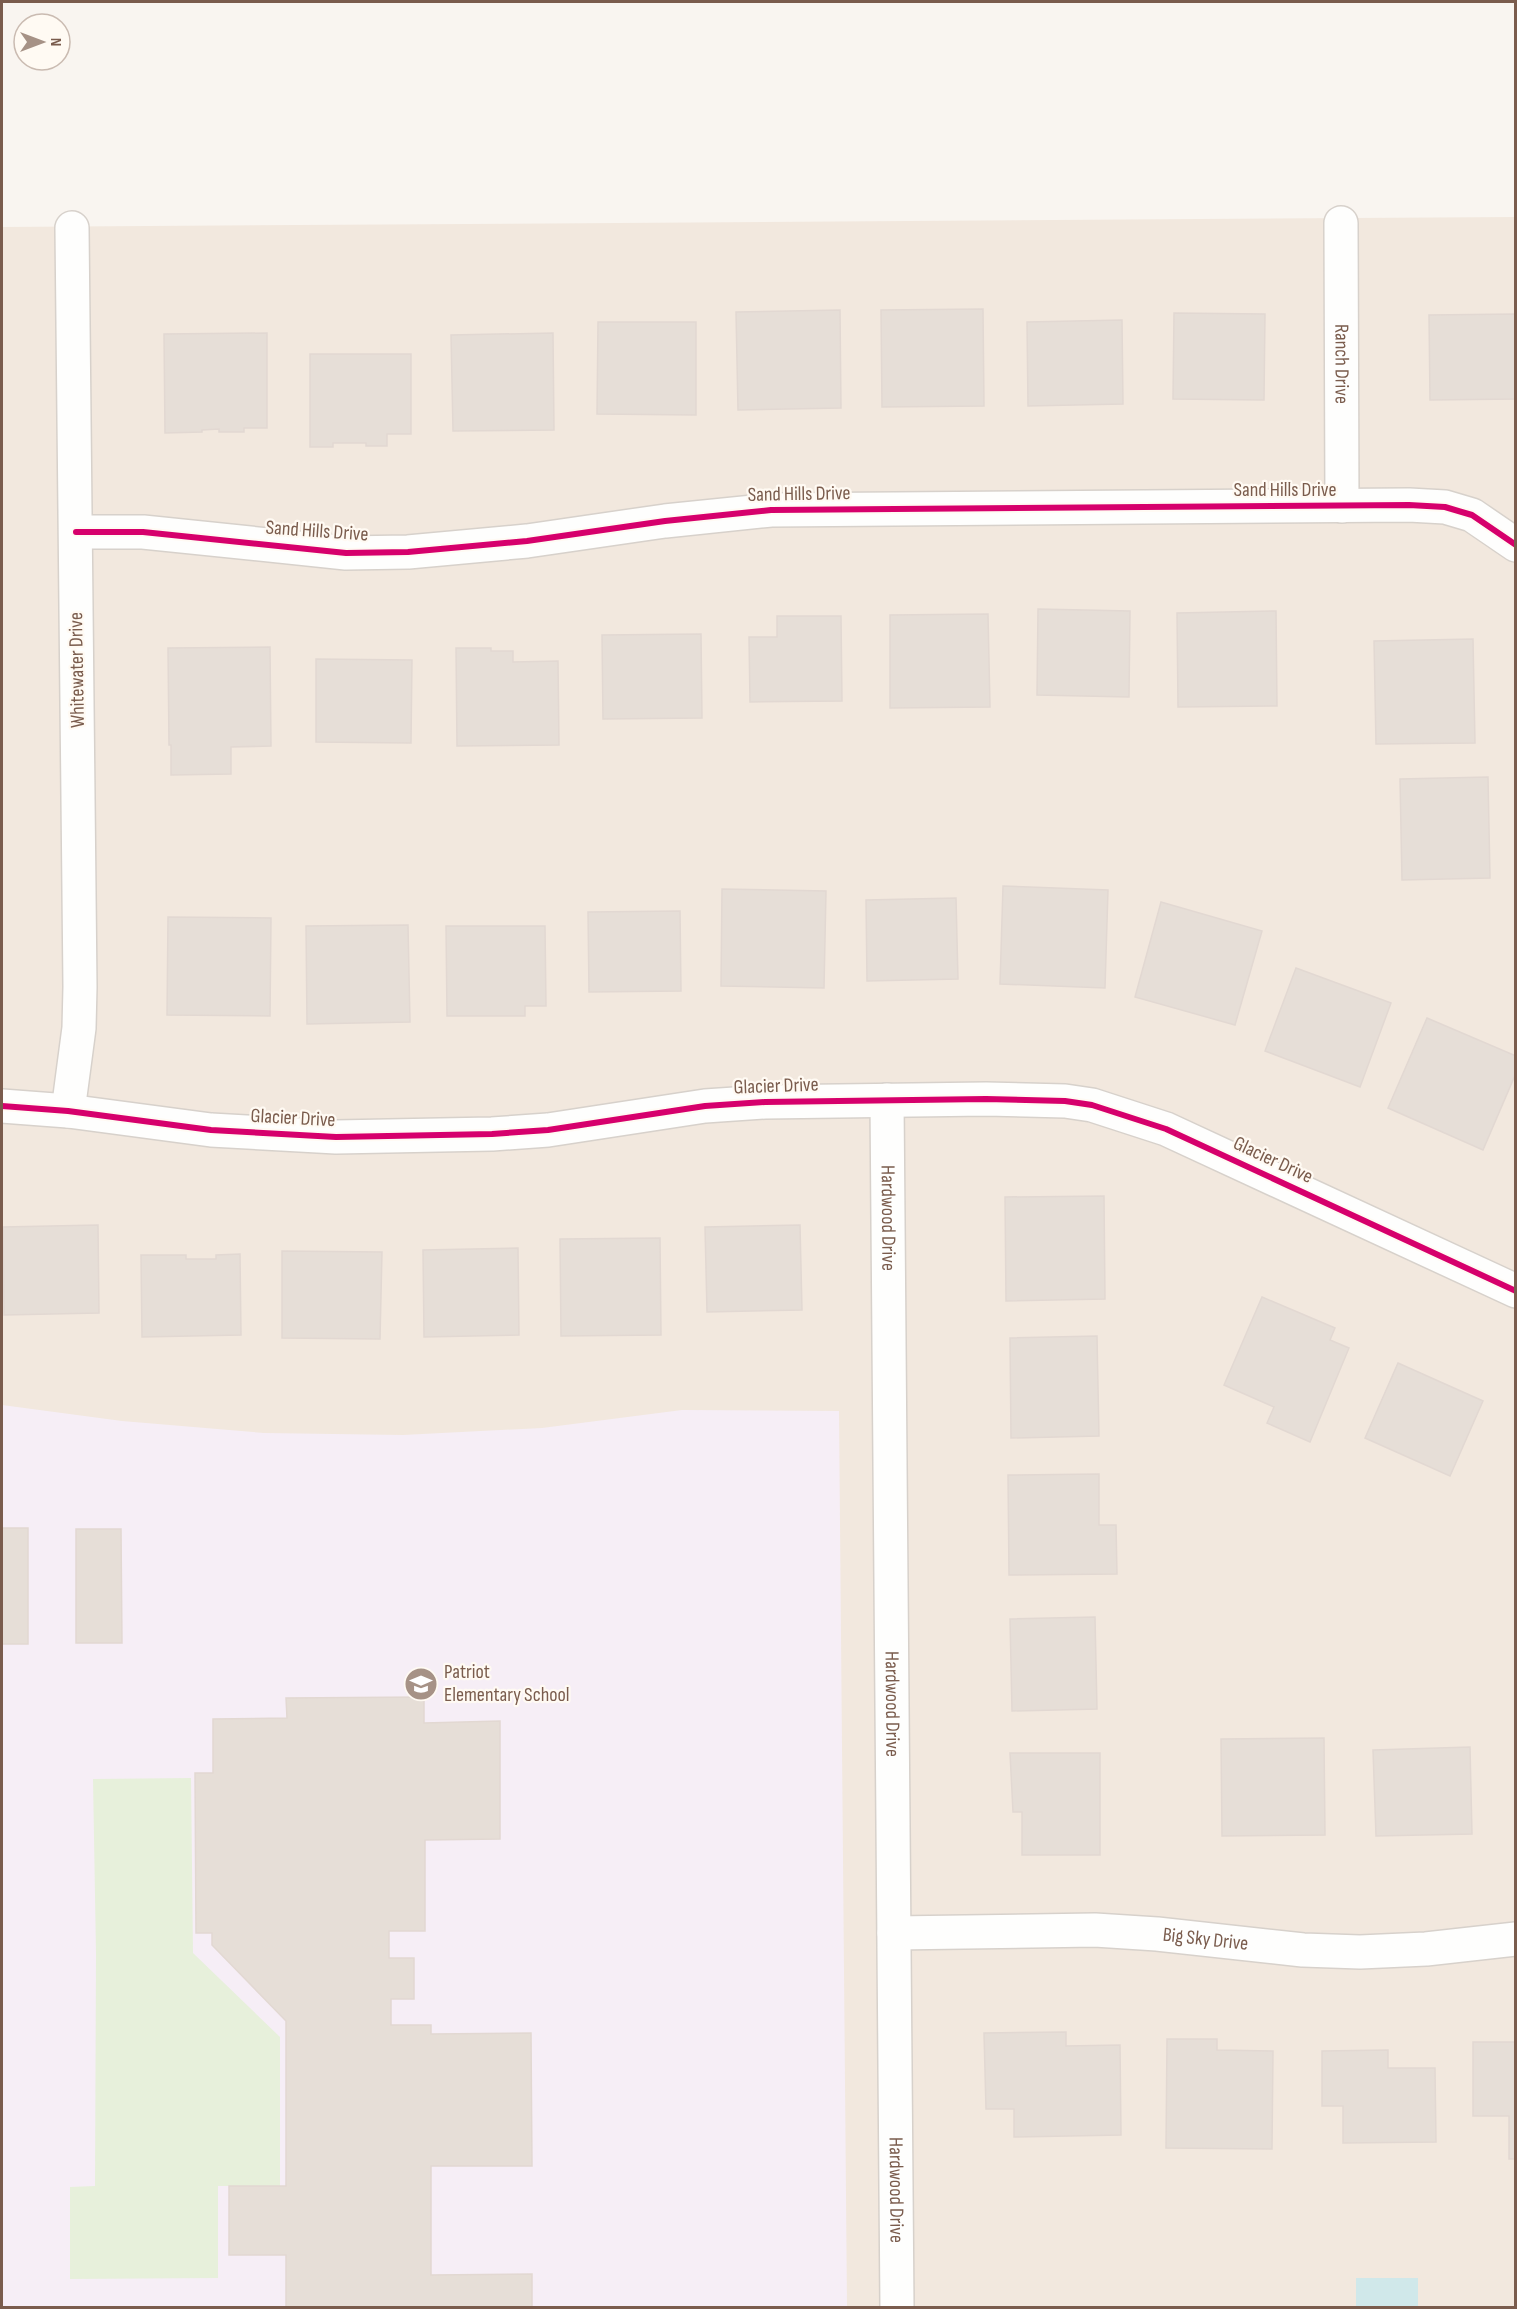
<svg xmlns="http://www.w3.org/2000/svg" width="1517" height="2309" font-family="'Sofia Sans Condensed',sans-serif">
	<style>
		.residential { fill: #f2e8de }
		.education { fill: #f6eef6 }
		.green { fill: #e7f0db }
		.water { fill: #d0e8ea }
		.building { fill: #e6ded7; stroke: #e2d8d2; stroke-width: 1.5 }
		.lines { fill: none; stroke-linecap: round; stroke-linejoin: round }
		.street-casing { stroke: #d7d1cb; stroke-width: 36 }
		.street { stroke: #fefefd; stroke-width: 33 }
		.cycleway-casing { stroke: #fffaf3; stroke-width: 10 }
		.cycleway { stroke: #d6006c; stroke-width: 6 }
		.labels { text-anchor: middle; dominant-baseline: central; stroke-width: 4.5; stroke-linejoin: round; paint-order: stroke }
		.street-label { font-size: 20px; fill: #7a5c4d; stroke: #fffaf3 }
		.poi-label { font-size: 20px; fill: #7a5c4d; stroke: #fffaf3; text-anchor: start }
	</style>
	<rect width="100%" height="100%" fill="#f9f5f0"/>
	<!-- residential -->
	<polygon class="residential" points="1515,217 1515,2307 2,2307 2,227"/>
	<!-- education -->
	<polygon class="education" points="2,1405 122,1421 264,1433 403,1435 542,1428 682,1410 839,1411 847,2307 2,2308"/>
	<!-- green -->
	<polygon class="green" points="191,1778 193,1953 280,2037 280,2186 218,2186 218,2278 70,2279 70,2187 95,2186 96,1954 93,1779"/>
	<!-- water -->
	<rect class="water" x="1356" y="2278" width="62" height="29"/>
	<!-- building -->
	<g class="building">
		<polygon points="983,309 984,406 882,407 881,310"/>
		<polygon points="840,310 841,408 738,410 736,312"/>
		<polygon points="1174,313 1265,314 1264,400 1173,399"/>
		<polygon points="1516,314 1516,399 1430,400 1429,315"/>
		<polygon points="1122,320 1123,404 1028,406 1027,322"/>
		<polygon points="598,322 696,322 696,415 597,414"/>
		<polygon points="267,333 267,428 244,428 244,432 219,432 219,429 202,430 202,432 165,433 164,334"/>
		<polygon points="553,333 554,430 453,431 451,335"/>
		<polygon points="310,354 411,354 411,434 387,434 387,446 366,446 366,443 333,443 333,447 310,447"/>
		<polygon points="1038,609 1130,611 1129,697 1037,695"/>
		<polygon points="1276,611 1277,706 1178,707 1177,613"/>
		<polygon points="988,614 990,707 890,708 890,615"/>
		<polygon points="777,616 841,616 842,701 750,702 749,637 777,637"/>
		<polygon points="701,634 702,718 603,719 602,635"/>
		<polygon points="1473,639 1475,743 1376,744 1374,641"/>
		<polygon points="270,647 271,746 231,747 231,774 171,775 171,745 169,745 168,648"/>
		<polygon points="456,648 491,648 491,651 513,651 513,662 558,661 559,745 457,746"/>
		<polygon points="316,659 412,660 411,743 316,742"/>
		<polygon points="1488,777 1490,878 1402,880 1400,779"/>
		<polygon points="1003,886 1108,890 1105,988 1000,984"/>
		<polygon points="722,889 826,891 824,988 721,986"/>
		<polygon points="956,898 958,979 867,981 866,900"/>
		<polygon points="1161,902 1262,931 1235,1025 1135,997"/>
		<polygon points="680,911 681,991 589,992 588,912"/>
		<polygon points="168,917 271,918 270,1016 167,1015"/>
		<polygon points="408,925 410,1022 307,1024 306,926"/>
		<polygon points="446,926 545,926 546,1006 525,1006 525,1016 447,1016"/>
		<polygon points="1296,968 1391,1003 1360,1087 1265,1051"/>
		<polygon points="1427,1018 1516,1056 1516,1073 1483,1150 1388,1108"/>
		<polygon points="1104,1196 1105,1299 1006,1301 1005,1197"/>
		<polygon points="98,1225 99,1313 4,1315 3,1227"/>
		<polygon points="800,1225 802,1310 707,1312 705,1227"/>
		<polygon points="660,1238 661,1335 561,1336 560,1239"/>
		<polygon points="518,1248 519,1335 424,1337 423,1250"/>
		<polygon points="282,1251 382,1252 380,1339 282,1338"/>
		<polygon points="240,1254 241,1335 142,1337 141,1255 186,1255 186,1259 216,1259 216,1255"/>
		<polygon points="1262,1297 1335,1328 1330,1340 1349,1348 1310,1442 1267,1423 1274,1407 1224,1385"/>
		<polygon points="1097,1336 1099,1436 1011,1438 1010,1338"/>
		<polygon points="1398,1363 1483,1401 1450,1476 1365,1438"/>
		<polygon points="1099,1474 1099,1525 1116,1525 1117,1574 1009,1575 1008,1475"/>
		<rect x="2" y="1528" width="26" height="116"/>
		<polygon points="76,1529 121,1529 122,1643 76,1643"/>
		<polygon points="1095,1617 1097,1709 1012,1711 1010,1619"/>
		<polygon points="424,1697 424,1723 500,1721 500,1839 425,1840 425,1931 389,1931 389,1958 414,1958 414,1999 391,1999 391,2025 431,2025 431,2034 531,2033 532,2166 431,2166 431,2275 532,2274 532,2308 286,2308 286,2255 229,2255 229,2186 286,2186 286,2021 212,1945 212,1933 196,1933 195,1773 213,1773 213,1719 287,1718 286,1698"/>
		<polygon points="1324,1738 1325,1835 1222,1836 1221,1739"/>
		<polygon points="1470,1747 1472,1834 1376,1836 1373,1750"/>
		<polygon points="1010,1753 1100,1753 1100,1855 1022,1855 1022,1812 1013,1812"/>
		<polygon points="1066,2032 1066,2046 1120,2045 1121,2135 1014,2137 1014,2109 986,2109 984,2033"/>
		<polygon points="1167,2039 1217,2039 1217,2050 1273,2051 1272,2149 1166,2148"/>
		<polygon points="1473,2042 1516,2042 1516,2159 1509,2159 1509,2116 1473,2116"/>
		<polygon points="1388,2050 1388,2068 1435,2068 1436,2142 1343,2143 1343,2106 1322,2106 1322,2051"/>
	</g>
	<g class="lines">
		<!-- street casing -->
		<g class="street-casing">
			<g id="street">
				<path id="s1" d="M1341 223 1342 506"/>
				<polyline points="76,532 143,532 346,553 408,552 527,541 665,521 771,510 1409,505 1445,507 1472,515 1516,545"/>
				<path id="s2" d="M887 1100 897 2308"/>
				<polyline points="2,1106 68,1111 211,1130 336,1137 492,1134 548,1130 705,1106 765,1102 986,1099 1065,1101 1092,1105 1166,1129 1516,1291"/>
				<polyline points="68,1111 79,1028 80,987 72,228"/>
				<path id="s3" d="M894 1933 1095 1930 1157 1934 1303 1950 1360 1952 1426 1949 1516 1939"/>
			</g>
		</g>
		<!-- street -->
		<use href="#street" class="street"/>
		<!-- cycleway casing -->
		<g class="cycleway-casing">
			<g id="cycleway">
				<polyline points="76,532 143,532 346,553 408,552 527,541 665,521 771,510 1409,505 1445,507 1472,515 1516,545"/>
				<polyline points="2,1106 68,1111 211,1130 336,1137 492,1134 548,1130 705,1106 765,1102 986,1099 1065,1101 1092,1105 1166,1129 1516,1291"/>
			</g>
		</g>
		<!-- cycleway -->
		<use href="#cycleway" class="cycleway"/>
	</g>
	<!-- icons -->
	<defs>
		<g id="school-disc" transform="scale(1.725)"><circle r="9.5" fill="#a69286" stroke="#fffaf3"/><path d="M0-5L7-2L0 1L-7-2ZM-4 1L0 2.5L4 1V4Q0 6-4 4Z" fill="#fff"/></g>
	</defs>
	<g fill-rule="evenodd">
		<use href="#school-disc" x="421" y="1684"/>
	</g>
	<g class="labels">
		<!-- street labels -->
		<g class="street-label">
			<text stroke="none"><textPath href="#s1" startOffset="141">Ranch Drive</textPath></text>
			<text x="1285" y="490">Sand Hills Drive</text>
			<text transform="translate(799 494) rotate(-1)">Sand Hills Drive</text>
			<text transform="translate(317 531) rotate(4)">Sand Hills Drive</text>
			<text transform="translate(77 670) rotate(-91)">Whitewater Drive</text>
			<text transform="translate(776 1086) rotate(-2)">Glacier Drive</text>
			<text transform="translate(293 1118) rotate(3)">Glacier Drive</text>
			<text transform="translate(1273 1160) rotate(25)">Glacier Drive</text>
			<text stroke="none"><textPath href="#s2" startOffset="118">Hardwood Drive</textPath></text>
			<text stroke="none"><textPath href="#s2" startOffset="604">Hardwood Drive</textPath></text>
			<text stroke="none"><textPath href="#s3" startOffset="312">Big Sky Drive</textPath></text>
			<text stroke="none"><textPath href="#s2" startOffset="1090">Hardwood Drive</textPath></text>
		</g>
		<!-- poi labels -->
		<g class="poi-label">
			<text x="444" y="1672">Patriot<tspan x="444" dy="23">Elementary School</tspan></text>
		</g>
	</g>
	<!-- border -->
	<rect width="1517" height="2309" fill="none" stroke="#7a5c4d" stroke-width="6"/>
	<!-- north arrow -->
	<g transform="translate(42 42) rotate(90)"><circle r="28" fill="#fffaf3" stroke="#cabbb1" stroke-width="1.5"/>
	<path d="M0-4.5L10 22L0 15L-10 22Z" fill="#a69286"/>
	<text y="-9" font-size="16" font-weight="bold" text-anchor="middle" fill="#7a5c4d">N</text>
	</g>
</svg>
